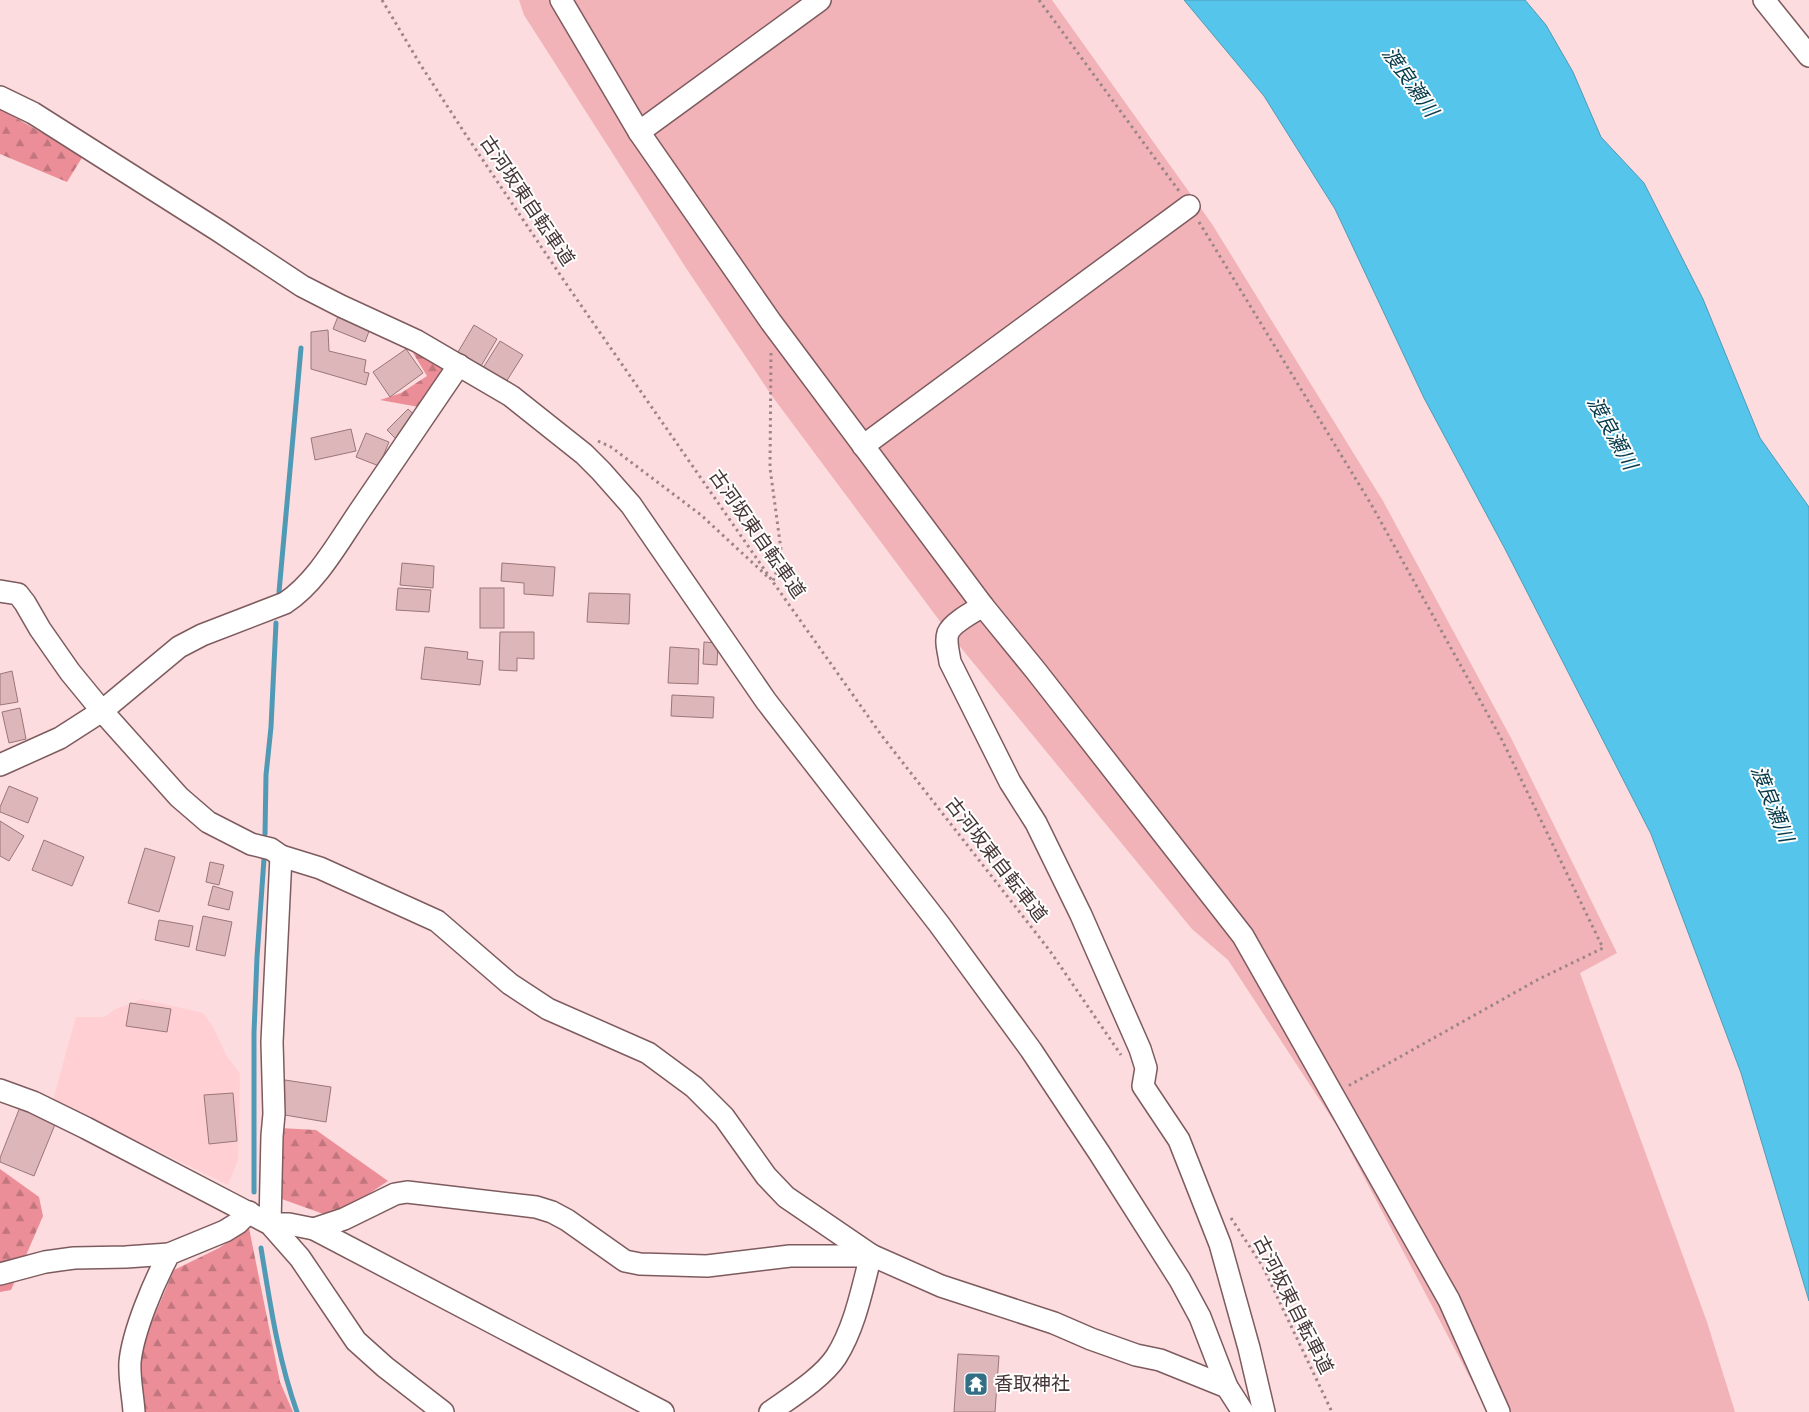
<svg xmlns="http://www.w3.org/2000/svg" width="1809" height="1412" font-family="Karla,'Noto Sans JP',sans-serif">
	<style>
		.built { fill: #ffcfd3 }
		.forest { fill: url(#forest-firs) }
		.park { fill: #f1b3b8 }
		.water { fill: #56c5ec; stroke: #519ab5 }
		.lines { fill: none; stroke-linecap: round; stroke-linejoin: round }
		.stream { stroke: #519ab5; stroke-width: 5 }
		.building { fill: #ddb6b9; stroke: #9a7679 }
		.minor-casing { stroke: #7d5b5e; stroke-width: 24 }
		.path { stroke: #9c8586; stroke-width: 3; stroke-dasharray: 2.5 4; stroke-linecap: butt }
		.minor { stroke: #fff; stroke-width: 21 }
		.labels { text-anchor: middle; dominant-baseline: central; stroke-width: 4; stroke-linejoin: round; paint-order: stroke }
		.street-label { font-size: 19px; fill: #453536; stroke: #fff }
		.poi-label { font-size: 19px; fill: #453536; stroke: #fff; text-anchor: start }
		.water-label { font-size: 20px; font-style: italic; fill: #063a4a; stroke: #fff }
	</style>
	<defs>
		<pattern id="forest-firs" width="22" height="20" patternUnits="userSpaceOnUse" patternTransform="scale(1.25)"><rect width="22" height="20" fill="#ec8e98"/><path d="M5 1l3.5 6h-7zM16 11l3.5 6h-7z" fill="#c1757d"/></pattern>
	</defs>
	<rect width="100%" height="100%" fill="#fcdcde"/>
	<!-- built -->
	<polygon class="built" points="142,999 203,1013 213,1027 226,1055 240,1074 238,1160 228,1185 53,1100 76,1017 104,1017 116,1009"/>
	<!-- forest -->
	<g class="forest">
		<polygon points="0,109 83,156 67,182 0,154"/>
		<polygon points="407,343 444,362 445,374 419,407 380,400 401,393 427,376"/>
		<polygon points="280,1128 316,1130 388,1181 352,1205 329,1216 279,1198"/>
		<polygon points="0,1169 39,1197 43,1216 11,1290 0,1292"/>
		<polygon points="249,1228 280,1382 293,1412 142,1412 140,1397 141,1347 174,1270 219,1248"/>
	</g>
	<!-- park -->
	<polygon class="park" points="519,0 1052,0 1212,224 1383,501 1511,738 1617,953 1580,973 1707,1322 1735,1412 1488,1412 1337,1126 1228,960 1192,929 948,632 772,396 686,268 524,15"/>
	<!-- water -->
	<polygon class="water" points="1184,0 1525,0 1546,25 1573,72 1601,137 1644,183 1703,299 1760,438 1809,507 1809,1301 1741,1073 1651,834 1504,547 1424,398 1335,209 1264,96"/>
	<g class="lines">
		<!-- stream -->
		<g class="stream">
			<polyline points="279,592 301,348"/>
			<polyline points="265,834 266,775 271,727 276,623"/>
			<polyline points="254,1192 254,1033 257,957 264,859"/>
			<path d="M261 1248C270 1303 278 1359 297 1412"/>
		</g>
	</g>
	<!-- building -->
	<g class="building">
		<polygon points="339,314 371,326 365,342 333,329"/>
		<polygon points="474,325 497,339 481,366 458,352"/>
		<polygon points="328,330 329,351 366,360 364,372 369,373 366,385 311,369 311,332"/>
		<polygon points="500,341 523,355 506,382 483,368"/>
		<polygon points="406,349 423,373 390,397 373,372"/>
		<polygon points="408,409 419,419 398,441 387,430"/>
		<polygon points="351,429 356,451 315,460 311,438"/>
		<polygon points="366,433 389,442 379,466 356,457"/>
		<polygon points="402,563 434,566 433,588 400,585"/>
		<polygon points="502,563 555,567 553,596 524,594 524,583 501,581"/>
		<polygon points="398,588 431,590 429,612 396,610"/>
		<rect x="480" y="588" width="24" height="40"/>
		<polygon points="589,593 630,594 629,624 587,622"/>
		<polygon points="500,632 534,632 534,659 517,658 517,671 499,670"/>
		<polygon points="704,642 718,643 717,665 703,664"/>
		<polygon points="425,647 468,652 467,659 483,661 480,685 421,679"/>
		<polygon points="670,647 699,649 698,684 668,683"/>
		<polygon points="12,671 18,702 0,705 0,674"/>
		<polygon points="672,695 714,697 713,718 671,716"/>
		<polygon points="20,708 26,739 9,743 2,712"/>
		<polygon points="9,786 38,798 28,823 0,812 0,807"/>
		<polygon points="0,821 24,836 9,861 0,856"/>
		<polygon points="44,840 84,857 72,886 32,870"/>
		<polygon points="145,848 175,857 159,912 128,903"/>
		<polygon points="210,862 224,865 219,885 206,882"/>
		<polygon points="213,886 233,892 229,910 208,905"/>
		<polygon points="203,916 232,922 225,956 196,950"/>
		<polygon points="159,920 193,926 189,947 155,940"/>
		<polygon points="130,1003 171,1009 167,1032 126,1026"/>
		<polygon points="285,1080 331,1087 326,1122 279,1114"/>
		<polygon points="233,1093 237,1141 209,1144 204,1095"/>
		<polygon points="20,1107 56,1122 34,1176 0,1162 0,1158"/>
		<polygon points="958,1354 999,1356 995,1412 954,1412"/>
	</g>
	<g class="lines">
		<!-- minor casing -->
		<g class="minor-casing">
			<g id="minor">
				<polyline points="561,0 639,132 771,322 983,606 1036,671 1243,936 1449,1300 1499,1412"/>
				<polyline points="1764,0 1809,56"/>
				<polyline points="0,97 33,113 219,231 302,286 341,306 417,341 511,396 584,454 601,471 631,505 766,701 939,924 1031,1050 1100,1154 1180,1280 1200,1317 1227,1387"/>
				<polyline points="639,132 820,0"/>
				<polyline points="863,446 1189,206"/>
				<polyline points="0,591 18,594 25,603 40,629 70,672 102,711 179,797 208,822 251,844 271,849 281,856 320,868 437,921 510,984 548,1009 648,1053 694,1087 724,1117 766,1176 786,1197 871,1255 941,1286 1054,1323 1091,1339 1136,1355 1160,1360 1227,1387 1243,1412"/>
				<path d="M983 606C973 612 952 623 948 633 945 642 949 653 950 662L1010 782 1036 823 1081 915 1140 1049 1146 1068 1143 1086 1179 1140 1220 1244 1249 1348 1264 1412"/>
				<path d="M0 765 60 738 102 711 179 647 202 635 285 603C317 582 339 541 361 509 394 461 426 413 459 365"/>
				<polyline points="281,856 272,1042 274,1114 272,1136 270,1224 289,1224 314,1229 663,1412"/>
				<polyline points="0,1090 33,1102 86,1128 270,1224 300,1258 356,1341 385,1367 443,1412"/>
				<polyline points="314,1229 344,1219 395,1194 407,1192 536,1207 552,1212 567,1220 625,1261 640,1264 707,1266 790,1256 860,1256 871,1255"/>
				<polyline points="0,1274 45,1262 74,1258 126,1257 169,1254"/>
				<path d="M134 1412C133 1396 129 1378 130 1362 133 1331 154 1282 169 1254L225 1231 238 1223 249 1212"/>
				<path d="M770 1412C791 1397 822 1378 836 1357 855 1327 862 1289 871 1255"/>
			</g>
		</g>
		<!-- path -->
		<g class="path">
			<polyline points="382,0 420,64 464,132 569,288 773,582 882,736 1050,951 1121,1055"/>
			<polyline points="1039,0 1179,191"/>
			<polyline points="1199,222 1371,504 1502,740 1603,948 1539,979 1348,1086"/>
			<polyline points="771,353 770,468 782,557 773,581"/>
			<polyline points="598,441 611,447 701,515 768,577"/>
			<polyline points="1231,1218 1263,1267 1332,1412"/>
		</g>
		<!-- minor -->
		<use href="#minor" class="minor"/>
	</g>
	<!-- icons -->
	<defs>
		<g id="temple-square" transform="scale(1.25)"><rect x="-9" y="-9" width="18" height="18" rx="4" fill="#326f85" stroke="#fff"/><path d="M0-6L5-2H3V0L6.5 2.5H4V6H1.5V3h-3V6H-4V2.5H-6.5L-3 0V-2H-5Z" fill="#fff"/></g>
	</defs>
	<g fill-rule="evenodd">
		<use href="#temple-square" x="976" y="1384"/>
	</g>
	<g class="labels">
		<!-- street labels -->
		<g class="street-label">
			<text transform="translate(527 201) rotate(56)">古河坂東自転車道</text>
			<text transform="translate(757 534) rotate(55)">古河坂東自転車道</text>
			<text transform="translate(996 860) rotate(52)">古河坂東自転車道</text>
			<text transform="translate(1293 1305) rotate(63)">古河坂東自転車道</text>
		</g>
		<!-- poi labels -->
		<g class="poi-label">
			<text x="994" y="1384">香取神社</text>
		</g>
		<!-- water labels -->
		<g class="water-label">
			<text transform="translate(1410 82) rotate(55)">渡良瀬川</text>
			<text transform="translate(1612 433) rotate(61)">渡良瀬川</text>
			<text transform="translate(1772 804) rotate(68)">渡良瀬川</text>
		</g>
	</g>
</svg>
